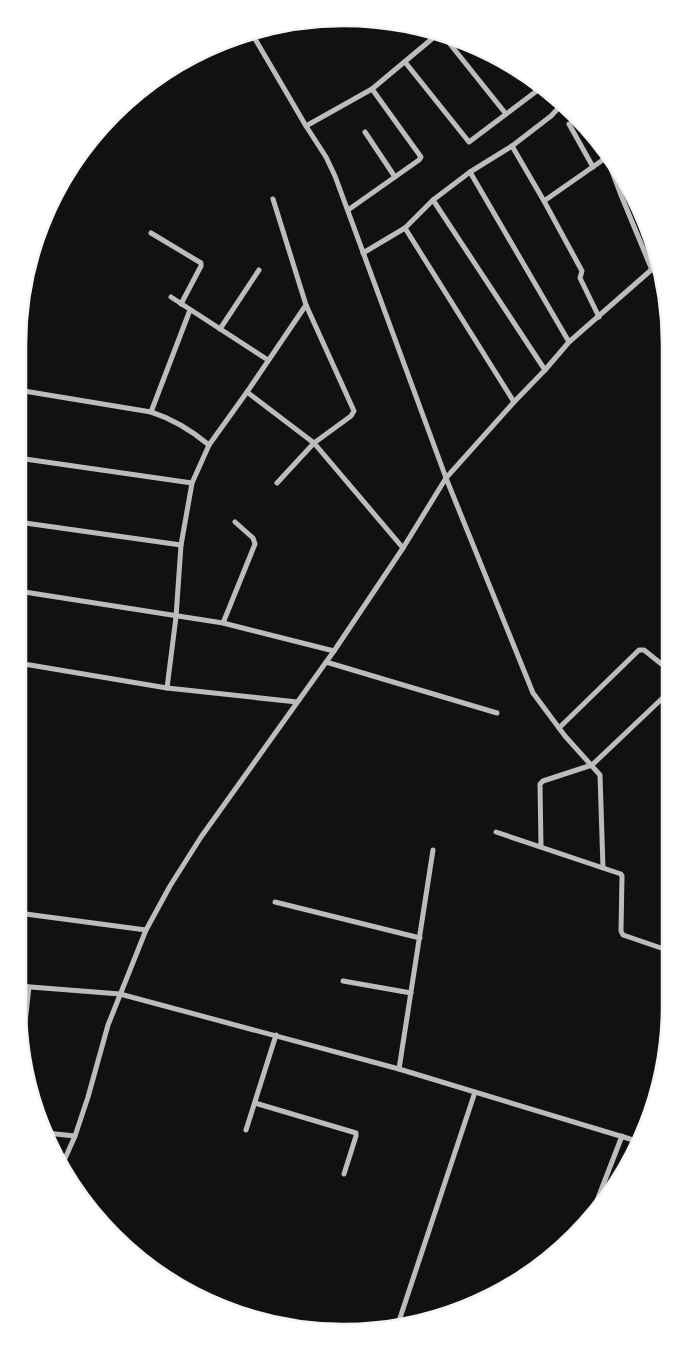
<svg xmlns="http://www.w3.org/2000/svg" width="688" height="1350" font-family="'Alegreya Sans',sans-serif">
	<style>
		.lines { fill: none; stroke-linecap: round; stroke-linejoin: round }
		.minor { stroke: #bcbcbc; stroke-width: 5 }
		.rim { fill: none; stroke: #f5f5f5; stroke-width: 2.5 }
	</style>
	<rect width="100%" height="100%" fill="#111"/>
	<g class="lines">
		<!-- minor -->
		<g class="minor">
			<polyline points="251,32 306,126 326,157 335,176 446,478 533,693 565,736 600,775 603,868"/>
			<polyline points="442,34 506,114"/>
			<polyline points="405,62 469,142 542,87"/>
			<polyline points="569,124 593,167"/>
			<polyline points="306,126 372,89 439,33"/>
			<polyline points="365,132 395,177"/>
			<polyline points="512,146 544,201 582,271 580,278 599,317"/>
			<polyline points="604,150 621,195 652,270"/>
			<polyline points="470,172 569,342"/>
			<polyline points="273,199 306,305 354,411 351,416 314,443 277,483"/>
			<polyline points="433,200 545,370"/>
			<polyline points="544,201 607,157"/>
			<polyline points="348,210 419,160 421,157 372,89"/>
			<polyline points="405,228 514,402"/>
			<polyline points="151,233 201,263 201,266 181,304"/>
			<polyline points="363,253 405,228 433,200 470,172 512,146 551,116 563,103"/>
			<polyline points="171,297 268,360"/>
			<polyline points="220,329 259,270"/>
			<path d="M18 390 151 412C173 419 191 430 209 445"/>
			<polyline points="247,392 314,443 403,548"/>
			<polyline points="151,412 190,310"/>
			<polyline points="18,458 192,483"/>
			<polyline points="18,522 181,545"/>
			<polyline points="18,591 223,623 334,651"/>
			<polyline points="223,623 255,544 253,538 235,522"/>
			<polyline points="326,662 497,713"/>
			<polyline points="18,663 167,688 297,702"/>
			<polyline points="167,688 176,617 181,545 192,483 209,445 247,392 306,305"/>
			<polyline points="559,728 639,650 644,650 669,670"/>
			<polyline points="496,832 621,874 622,876 621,931 623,935 670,951"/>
			<polyline points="541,847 540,784 543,781 592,765 669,692"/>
			<polyline points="275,902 420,938"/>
			<polyline points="18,913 146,930"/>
			<polyline points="343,981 411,993"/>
			<polyline points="18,986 120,994 399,1069 640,1142"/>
			<polyline points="23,1041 29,987"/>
			<polyline points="399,1069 433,850"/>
			<polyline points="255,1103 356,1133 356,1136 344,1174"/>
			<polyline points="246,1130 276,1035"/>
			<polyline points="46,1133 75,1136"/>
			<polyline points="63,1163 75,1136 88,1097 108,1025 146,930 170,886 201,837 334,651 403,548 446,478 514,402 545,370 569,342 658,264"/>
			<polyline points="593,1211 622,1136"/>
			<polyline points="398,1324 475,1092"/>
		</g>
	</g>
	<!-- crop -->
	<path d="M0 0H688V1350H0ZM344 26H344A318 318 0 0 1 662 344V1006A318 318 0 0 1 344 1324H344A318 318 0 0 1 26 1006V344A318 318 0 0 1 344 26Z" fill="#fff" fill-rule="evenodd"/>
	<path class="rim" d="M344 26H344A318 318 0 0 1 662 344V1006A318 318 0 0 1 344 1324H344A318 318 0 0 1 26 1006V344A318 318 0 0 1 344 26Z"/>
</svg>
